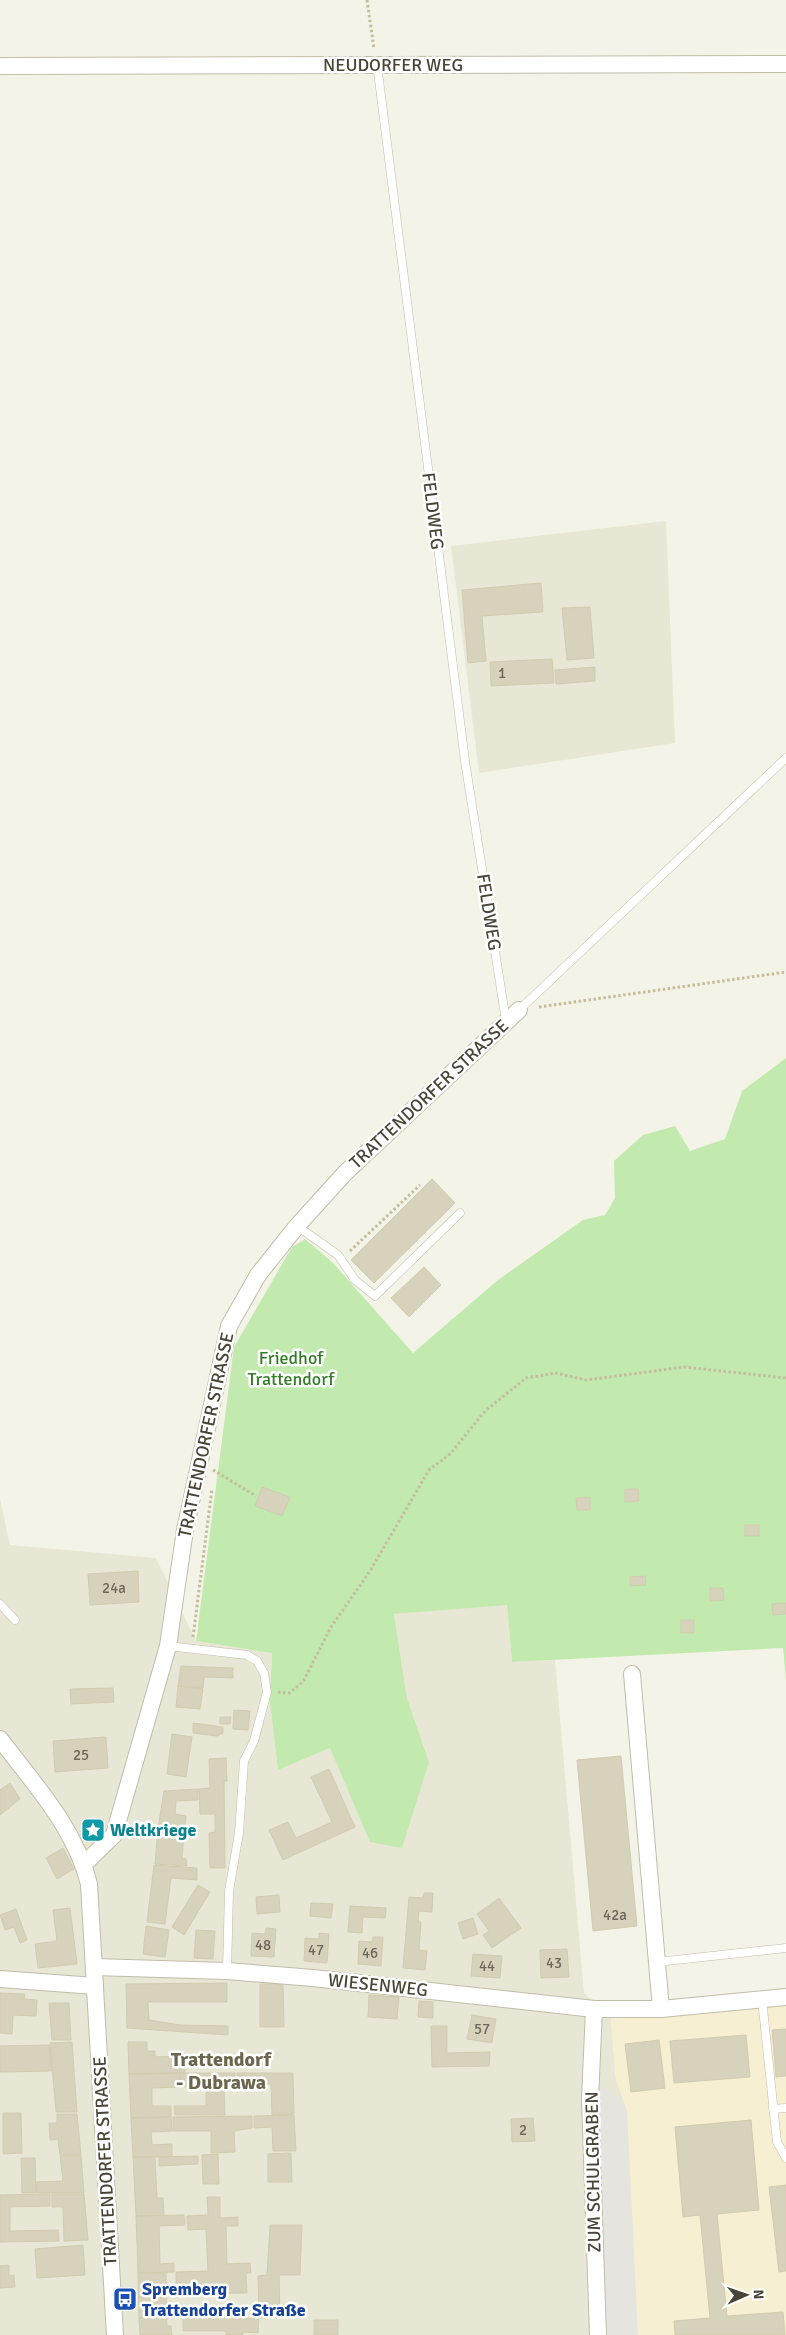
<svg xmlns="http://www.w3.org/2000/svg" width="786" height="2335" font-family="Signika,sans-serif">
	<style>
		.residential { fill: #e8e7d5 }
		.commercial { fill: #f7efd2 }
		.green { fill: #c2eaaf }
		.parking { fill: #e5e4df }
		.building { fill: #d6d2bc; stroke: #d1ccaf }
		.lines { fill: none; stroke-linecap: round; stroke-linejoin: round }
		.service-casing { stroke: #c0bdaa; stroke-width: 9 }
		.minor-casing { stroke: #c0bdaa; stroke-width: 18 }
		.path { stroke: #c3bd9a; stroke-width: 3; stroke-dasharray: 2.5 2.5; stroke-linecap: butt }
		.service { stroke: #fff; stroke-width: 8 }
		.minor { stroke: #fff; stroke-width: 16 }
		.labels { text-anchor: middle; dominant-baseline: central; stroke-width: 5; stroke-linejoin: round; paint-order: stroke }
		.number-label { font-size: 15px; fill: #6c6858 }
		.street-label { font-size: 18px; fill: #484536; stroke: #fff }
		.park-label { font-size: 18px; fill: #347c27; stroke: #fff }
		.culture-label { font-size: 18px; font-weight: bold; fill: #0d838f; stroke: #fff; text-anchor: start }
		.transit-label { font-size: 18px; font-weight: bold; fill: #164399; stroke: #fff; text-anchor: start }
		.quarter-label { font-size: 20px; font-weight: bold; fill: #6b664d; stroke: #fff }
	</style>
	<rect width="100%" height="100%" fill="#f4f3e7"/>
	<!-- residential -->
	<g class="residential">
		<polygon points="666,521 675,743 479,773 451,546"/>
		<polygon points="0,1499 10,1545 156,1558 196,1641 272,1652 270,1703 278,1770 330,1748 429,1762 407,1698 394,1614 507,1604 512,1662 555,1660 584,1993 611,2019 616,2080 627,2110 638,2335 0,2335"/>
	</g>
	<!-- commercial -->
	<polygon class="commercial" points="786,2004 786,2335 638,2335 627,2110 616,2080 611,2019"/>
	<!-- green -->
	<polygon class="green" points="786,1058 786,1680 783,1648 512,1662 507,1605 394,1614 407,1698 429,1762 402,1848 370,1842 330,1748 278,1770 270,1703 272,1653 196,1641 234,1347 292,1247 305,1239 332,1262 413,1353 498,1280 583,1220 605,1215 615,1198 614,1161 643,1135 675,1126 690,1151 725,1139 742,1091"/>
	<!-- parking -->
	<polygon class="parking" points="597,2080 627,2110 638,2335 605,2335"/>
	<!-- building -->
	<g class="building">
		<polygon points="541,583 543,612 482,616 486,661 468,663 462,590"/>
		<polygon points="590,607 594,658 567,660 562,608"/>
		<polygon points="552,659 554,683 491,686 490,662"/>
		<polygon points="595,667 595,681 556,684 555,670"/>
		<polygon points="432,1179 455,1203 374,1283 351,1260"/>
		<polygon points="424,1267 441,1285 409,1317 391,1298"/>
		<polygon points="262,1487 290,1497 282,1516 255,1506"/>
		<polygon points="625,1489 638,1489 639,1501 625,1502"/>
		<polygon points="590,1497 590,1510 577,1510 576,1498"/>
		<rect x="745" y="1525" width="14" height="11"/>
		<polygon points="138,1571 139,1602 90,1605 88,1574"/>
		<polygon points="645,1576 646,1585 630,1586 630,1577"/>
		<polygon points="710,1588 723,1588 724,1600 710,1601"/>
		<polygon points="786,1603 786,1614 773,1615 772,1604"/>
		<rect x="681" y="1620" width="13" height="13"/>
		<polygon points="181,1666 233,1668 233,1678 204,1677 203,1688 178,1686"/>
		<polygon points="178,1686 203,1689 200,1709 176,1707"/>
		<polygon points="113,1688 114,1702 71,1704 70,1689"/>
		<polygon points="234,1710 250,1711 248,1730 233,1729"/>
		<polygon points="220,1717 231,1717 230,1724 220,1724"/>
		<polygon points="193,1723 223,1727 223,1733 217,1736 193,1733"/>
		<polygon points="172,1734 192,1737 186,1777 167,1774"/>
		<polygon points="106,1737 108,1768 55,1772 53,1741"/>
		<polygon points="621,1756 637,1926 593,1931 577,1760"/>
		<polygon points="226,1758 227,1781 224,1781 225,1868 210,1868 209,1833 215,1832 215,1814 200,1814 199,1789 210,1788 209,1759"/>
		<polygon points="329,1769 355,1827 283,1860 269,1830 288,1822 296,1838 332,1822 311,1777"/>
		<polygon points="10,1783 20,1799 0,1815 0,1790"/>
		<polygon points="198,1789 198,1800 176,1801 175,1814 186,1816 184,1832 158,1829 164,1791"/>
		<polygon points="158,1830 184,1833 182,1858 186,1859 187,1866 155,1864"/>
		<polygon points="63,1848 74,1869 57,1879 46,1858"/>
		<polygon points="154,1865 197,1868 197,1880 171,1878 165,1924 147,1922"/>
		<polygon points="198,1885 210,1892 184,1935 172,1927"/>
		<polygon points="424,1893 433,1893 432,1912 419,1911 418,1922 421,1922 419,1950 427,1951 425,1970 403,1968 409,1897 423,1898"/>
		<polygon points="279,1895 280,1912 257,1914 256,1897"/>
		<polygon points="499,1898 521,1928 492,1948 483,1935 489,1931 477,1914"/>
		<polygon points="311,1903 333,1904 331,1918 310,1916"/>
		<polygon points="350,1906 386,1908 385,1918 363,1917 362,1933 348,1932"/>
		<polygon points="70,1908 77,1964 38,1968 35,1944 57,1941 53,1910"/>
		<polygon points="16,1909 27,1940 20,1943 14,1927 5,1930 0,1915"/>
		<polygon points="473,1918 478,1934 463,1939 458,1923"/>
		<polygon points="146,1926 169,1930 165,1957 143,1954"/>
		<polygon points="266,1928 276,1929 274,1957 251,1956 252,1933 265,1934"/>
		<polygon points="196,1930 215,1931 213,1959 194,1958"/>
		<polygon points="319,1933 329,1934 327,1963 304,1961 305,1938 319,1939"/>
		<polygon points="373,1937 383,1937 381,1966 358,1964 359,1941 372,1942"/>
		<polygon points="567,1949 569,1977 541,1978 540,1950"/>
		<polygon points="473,1954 502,1956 500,1978 471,1976"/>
		<polygon points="227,1983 227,2002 148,2002 149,2020 180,2025 228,2026 228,2035 127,2028 126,1984"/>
		<polygon points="260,1984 283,1984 284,2027 260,2027"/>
		<polygon points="0,1993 25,1994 24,1999 37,2000 36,2016 13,2015 12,2034 0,2033"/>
		<polygon points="369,1995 399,1997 397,2019 368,2017"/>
		<polygon points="419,2001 433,2002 433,2018 418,2017"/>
		<polygon points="49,2003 69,2003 71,2040 52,2040"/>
		<polygon points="472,2015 496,2019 492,2043 467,2039"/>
		<polygon points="431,2026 447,2026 447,2053 490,2052 489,2066 432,2067"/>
		<polygon points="786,2029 786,2076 776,2077 772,2030"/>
		<polygon points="746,2035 750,2077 674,2083 670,2041"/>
		<polygon points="659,2040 665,2088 631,2092 625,2044"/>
		<polygon points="72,2042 77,2112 56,2112 50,2043"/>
		<polygon points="128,2042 147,2042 147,2051 155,2051 155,2057 185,2056 185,2073 129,2074"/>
		<polygon points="49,2045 52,2071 0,2072 0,2046"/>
		<polygon points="180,2073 180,2087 152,2088 152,2106 171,2106 171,2117 131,2118 129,2074"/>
		<polygon points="180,2073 235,2073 236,2089 224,2089 225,2115 175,2115 174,2106 206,2106 206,2087 180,2087"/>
		<polygon points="237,2073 293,2073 294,2114 272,2115 271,2084 238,2085"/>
		<polygon points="3,2113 21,2113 22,2153 3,2154"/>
		<polygon points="57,2114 77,2114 81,2155 60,2155 58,2139 50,2140 49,2123 57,2123"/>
		<polygon points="294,2115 296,2151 273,2151 272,2127 254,2128 254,2116"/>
		<polygon points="252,2116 252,2128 234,2131 235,2152 211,2153 211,2131 173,2131 173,2117"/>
		<polygon points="171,2117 172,2131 151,2132 152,2145 172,2144 172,2157 133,2157 131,2118"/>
		<polygon points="533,2118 535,2141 512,2142 511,2119"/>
		<polygon points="751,2120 759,2210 717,2214 727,2316 783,2312 785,2335 675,2335 674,2321 710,2318 700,2215 683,2217 675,2127"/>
		<polygon points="291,2153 292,2182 268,2182 268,2154"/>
		<polygon points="218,2154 219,2184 203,2184 202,2155"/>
		<polygon points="60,2156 81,2156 84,2193 37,2193 36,2182 63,2181"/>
		<polygon points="198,2156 198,2164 159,2166 159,2157"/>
		<polygon points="133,2157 155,2157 157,2198 163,2198 164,2216 136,2216"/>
		<polygon points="21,2158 35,2158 36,2193 22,2193"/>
		<polygon points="786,2185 786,2271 779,2272 769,2187"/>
		<polygon points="50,2194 50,2206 10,2207 10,2231 58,2230 59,2241 0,2242 0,2195"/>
		<polygon points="52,2194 84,2194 88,2240 64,2241 63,2207 52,2207"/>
		<polygon points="207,2197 220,2197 220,2218 238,2217 238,2226 226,2226 227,2264 250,2263 251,2273 246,2273 247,2293 176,2294 176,2272 208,2271 206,2229 188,2230 187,2216 208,2215"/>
		<polygon points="184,2215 185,2225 159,2226 160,2264 174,2263 174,2272 138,2273 136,2216"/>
		<polygon points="270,2225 302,2225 300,2275 279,2275 280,2317 259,2318 258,2276 267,2275"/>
		<polygon points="83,2245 85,2275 37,2278 35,2249"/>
		<polygon points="9,2265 9,2276 14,2275 15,2287 0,2288 0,2266"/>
		<polygon points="138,2273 166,2273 167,2317 139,2318"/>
		<polygon points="207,2315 259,2319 258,2333 243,2332 243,2335 226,2335 226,2331 183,2331 183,2316"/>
		<polygon points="167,2317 167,2326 171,2326 172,2335 140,2335 139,2318"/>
		<rect x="314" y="2320" width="24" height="15"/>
	</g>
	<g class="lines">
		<!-- service casing -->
		<g class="service-casing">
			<g id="service">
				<polyline points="377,64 465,761 506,1021"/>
				<polyline points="519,1010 786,758"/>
				<polyline points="297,1226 338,1255 355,1280 375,1296 460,1213"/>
				<polyline points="0,1604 15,1620"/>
				<polyline points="168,1646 247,1655 257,1661 264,1673 267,1692 254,1741 244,1761 239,1833 229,1891 227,1971"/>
				<polyline points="657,1962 786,1948"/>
				<polyline points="762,1999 777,2142 786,2158"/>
				<polyline points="773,2109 786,2108"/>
			</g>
		</g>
		<!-- minor casing -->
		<g class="minor-casing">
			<g id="minor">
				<polyline points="0,66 786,64"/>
				<polyline points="632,1674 661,2009"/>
				<path d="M0 1739C35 1785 75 1828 89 1884L115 2335"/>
				<polyline points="84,1864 114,1835 168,1646 185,1530 229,1326 258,1275 297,1226 345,1173 519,1010"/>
				<polyline points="94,1967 227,1971 313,1978 594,2009 661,2009 786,1997"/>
				<polyline points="0,1979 95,1986"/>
				<polyline points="594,2009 590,2099 598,2335"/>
			</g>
		</g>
		<!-- path -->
		<g class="path">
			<polyline points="367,0 374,49"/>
			<polyline points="539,1007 786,972"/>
			<polyline points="350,1251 420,1185"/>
			<polyline points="213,1470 256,1496"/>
			<polyline points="193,1637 212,1489"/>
			<polyline points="278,1692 289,1693 303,1682 331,1627 370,1571 429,1470 450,1454 485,1411 526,1378 556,1373 586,1380 684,1367 786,1378"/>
		</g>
		<!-- service -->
		<use href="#service" class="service"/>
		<!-- minor -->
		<use href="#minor" class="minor"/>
	</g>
	<!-- icons -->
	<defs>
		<g id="sight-square" transform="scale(1.25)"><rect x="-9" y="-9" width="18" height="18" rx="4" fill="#0f9aa8" stroke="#fff"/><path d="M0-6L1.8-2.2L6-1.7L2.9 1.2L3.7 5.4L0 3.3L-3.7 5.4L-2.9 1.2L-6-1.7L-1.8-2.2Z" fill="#fff"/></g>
		<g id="bus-square" transform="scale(1.25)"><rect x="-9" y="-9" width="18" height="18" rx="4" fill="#1a4fb4" stroke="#fff"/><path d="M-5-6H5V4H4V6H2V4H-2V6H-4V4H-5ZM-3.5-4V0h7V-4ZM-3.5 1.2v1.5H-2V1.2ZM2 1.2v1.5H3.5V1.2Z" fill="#fff"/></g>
	</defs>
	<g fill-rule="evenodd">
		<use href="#sight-square" x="93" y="1830"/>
		<use href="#bus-square" x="125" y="2299"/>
	</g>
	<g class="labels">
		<!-- number labels -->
		<g class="number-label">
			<text x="502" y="673">1</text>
			<text x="114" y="1588">24a</text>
			<text x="81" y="1755">25</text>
			<text x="615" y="1915">42a</text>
			<text x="263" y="1945">48</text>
			<text x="316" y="1950">47</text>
			<text x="370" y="1953">46</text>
			<text x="554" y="1963">43</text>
			<text x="487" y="1966">44</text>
			<text x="482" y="2029">57</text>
			<text x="523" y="2130">2</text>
		</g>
		<!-- street labels -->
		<g class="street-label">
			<text x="393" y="65">NEUDORFER WEG</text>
			<text transform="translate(433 511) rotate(83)">FELDWEG</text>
			<text transform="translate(489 912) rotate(81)">FELDWEG</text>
			<text transform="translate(429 1094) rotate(-43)">TRATTENDORFER STRASSE</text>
			<text transform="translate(206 1435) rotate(-78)">TRATTENDORFER STRASSE</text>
			<text transform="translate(378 1985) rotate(6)">WIESENWEG</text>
			<text transform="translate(105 2161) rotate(-93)">TRATTENDORFER STRASSE</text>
			<text transform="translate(593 2172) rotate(-91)">ZUM SCHULGRABEN</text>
		</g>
		<!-- park labels -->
		<g class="park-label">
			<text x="291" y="1358">Friedhof<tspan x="291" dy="21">Trattendorf</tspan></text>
		</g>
		<!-- culture labels -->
		<g class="culture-label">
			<text x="110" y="1830">Weltkriege</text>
		</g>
		<!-- transit labels -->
		<g class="transit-label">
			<text x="142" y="2289">Spremberg<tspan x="142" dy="21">Trattendorfer Straße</tspan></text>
		</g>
		<!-- quarter labels -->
		<g class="quarter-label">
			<text x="221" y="2059">Trattendorf<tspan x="221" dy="23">- Dubrawa</tspan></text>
		</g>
	</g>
	<!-- north arrow -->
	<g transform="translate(746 2295) rotate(88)" stroke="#ffffff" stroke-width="4" paint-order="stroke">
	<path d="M0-4L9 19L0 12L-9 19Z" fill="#484536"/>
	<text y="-8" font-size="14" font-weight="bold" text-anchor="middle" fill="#484536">N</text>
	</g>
</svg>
